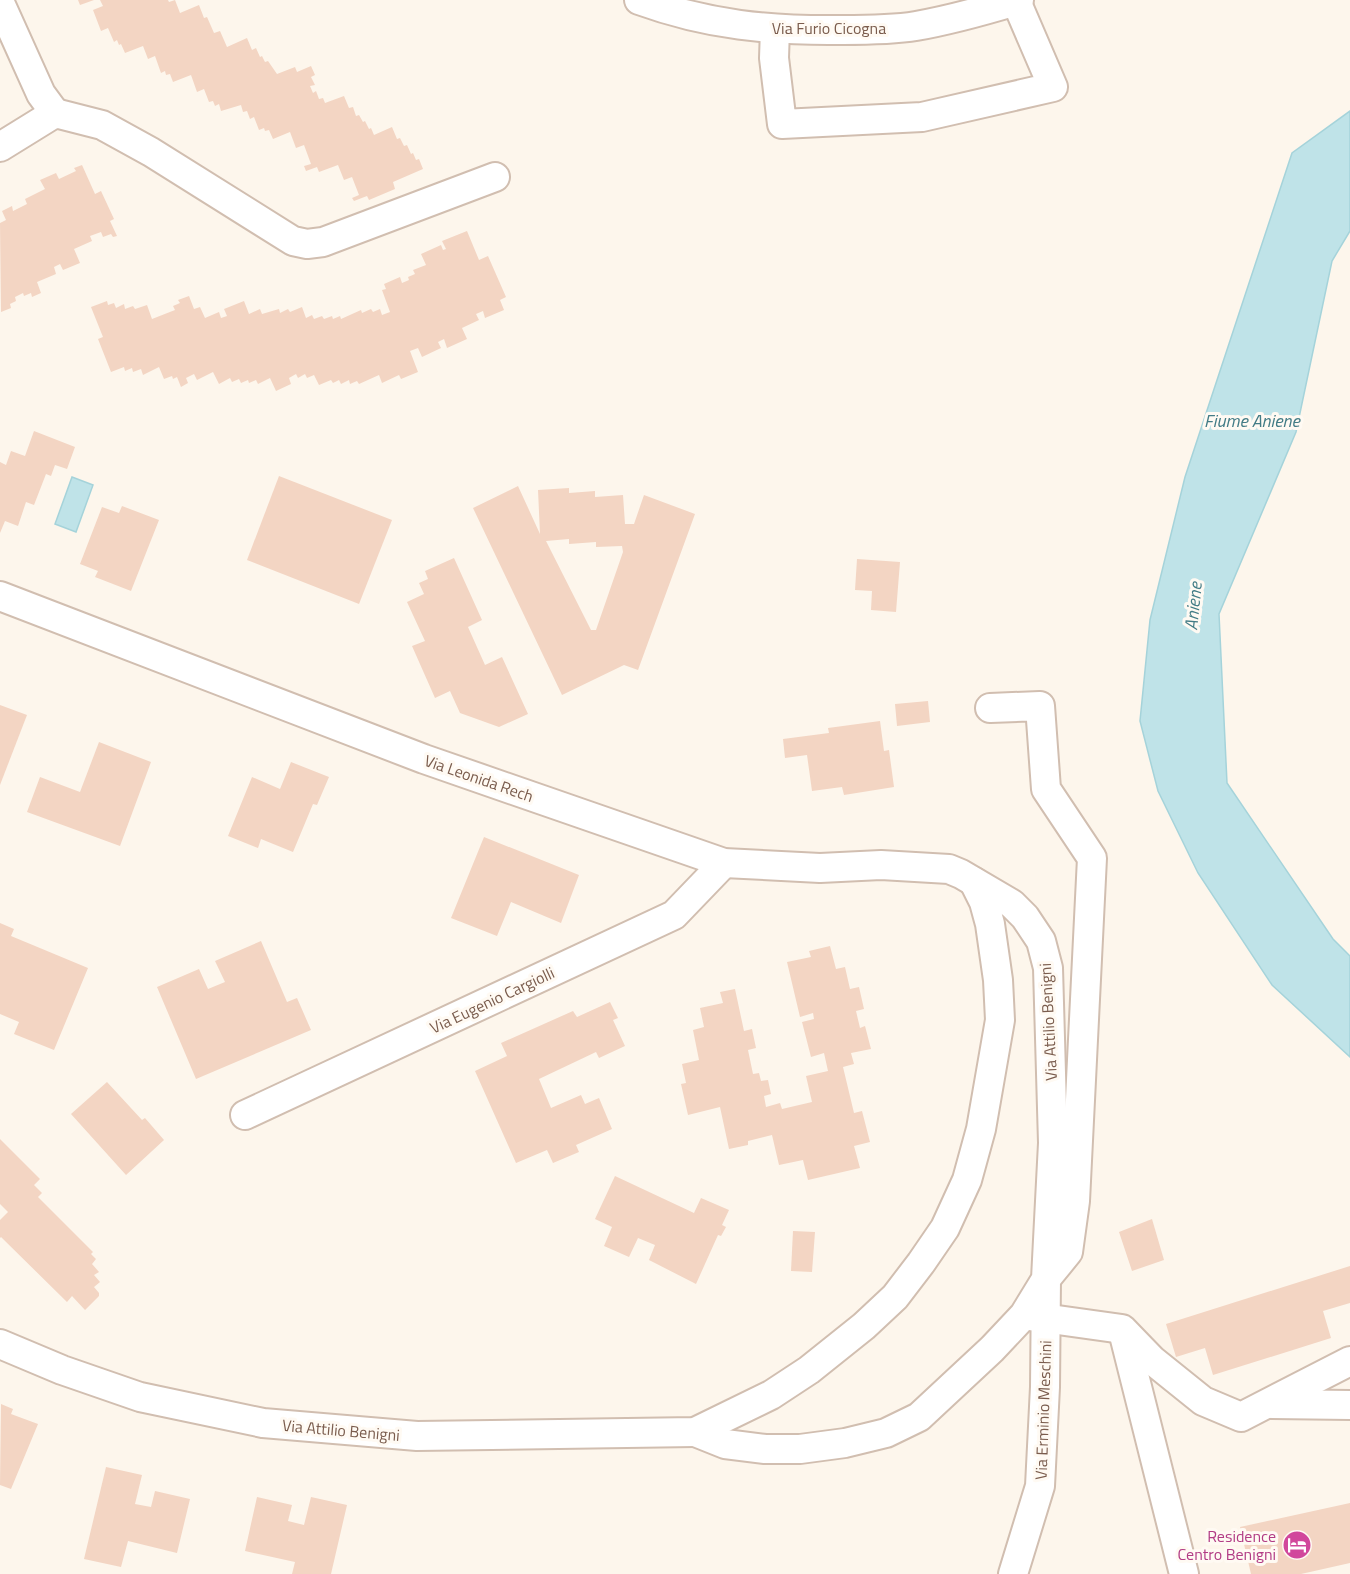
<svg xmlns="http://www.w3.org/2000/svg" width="1350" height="1574" font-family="'Titillium Web',sans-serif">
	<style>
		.water { fill: #bfe3e8; stroke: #a5d3da; stroke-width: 1.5 }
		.building { fill: #f3d5c3; fill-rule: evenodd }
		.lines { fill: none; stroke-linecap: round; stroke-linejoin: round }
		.minor-casing { stroke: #d1beb0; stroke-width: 32 }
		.minor { stroke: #fff; stroke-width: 28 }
		.labels { text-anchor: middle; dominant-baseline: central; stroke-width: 6; stroke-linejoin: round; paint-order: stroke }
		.street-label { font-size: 16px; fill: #7a5c4d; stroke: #fffaf3 }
		.hotel-label { font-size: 16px; fill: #b23c85; stroke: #fffaf3; text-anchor: end }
		.water-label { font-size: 18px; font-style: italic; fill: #437c86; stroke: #fffaf3 }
	</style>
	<rect width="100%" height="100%" fill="#fdf6ec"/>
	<!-- water -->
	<g class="water">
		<polygon points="1350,111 1350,231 1332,261 1296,432 1219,614 1227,783 1333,939 1350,956 1350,1057 1272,985 1198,873 1158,791 1140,721 1150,620 1185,477 1292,153"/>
		<polygon points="72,477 93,485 76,532 55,524"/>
	</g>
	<!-- building -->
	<g class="building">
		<polygon points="78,0 94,0 80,5"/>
		<polygon points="100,0 168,0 169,2 175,0 180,13 199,5 204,18 207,17 214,33 220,31 227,47 247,38 252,50 256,48 260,57 262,56 265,62 268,61 277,74 295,67 297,72 311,66 315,75 311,77 315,85 310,86 313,93 316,91 319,99 323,98 325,103 344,96 349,108 353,107 356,116 359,115 363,122 365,121 369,129 371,128 374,135 392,127 397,139 400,138 404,146 407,145 411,154 413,153 416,160 419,159 423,169 393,182 395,189 369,200 367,196 354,201 352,198 359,195 352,177 344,180 338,165 319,172 317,167 306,171 304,166 311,164 304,145 296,148 290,132 273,139 269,130 265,131 264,128 259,130 254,117 250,119 247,111 243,112 241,105 221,111 219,104 215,106 213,101 209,102 204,89 197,92 191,75 173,82 170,74 166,75 165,71 161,73 155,56 148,59 143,46 125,53 121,44 119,45 117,40 114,42 108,28 101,31 93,10 103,6"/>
		<polygon points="82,165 95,194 101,191 114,219 110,221 117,236 113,237 111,234 103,237 101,232 90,236 92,241 74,249 80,263 63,270 60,264 54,267 56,274 37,282 41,293 32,297 31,293 24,296 23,293 15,297 16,301 10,304 11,308 1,312 0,223 6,220 2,211 12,206 13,211 27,204 25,199 45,189 40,180 56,173 59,179 76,171 74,168"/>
		<polygon points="467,231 479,260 488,256 506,297 500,300 504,310 485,318 483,311 476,314 479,320 462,328 467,339 447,348 444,339 438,342 441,348 422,357 418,348 410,351 418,372 401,379 399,375 382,383 379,375 359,384 357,381 350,384 349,380 341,384 339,380 333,383 331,380 319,385 314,375 307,378 305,374 298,378 296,374 289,378 291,384 276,391 270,378 258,384 256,380 249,383 248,380 241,383 239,379 232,382 230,378 219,384 213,372 197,380 194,374 186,378 188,383 181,387 177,377 173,379 172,376 164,379 159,367 143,375 141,369 133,372 132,368 125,371 124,367 111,372 98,339 103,337 91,307 107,301 108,305 114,303 116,308 124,304 125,309 133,306 135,309 147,305 152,319 175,310 173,306 180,303 178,300 189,296 194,309 200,307 205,318 219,312 221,318 227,316 224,309 244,301 249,314 260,309 262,314 279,309 280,313 288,309 290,312 302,307 306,318 312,315 314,319 322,316 324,319 332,316 333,319 340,316 341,319 361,310 362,313 371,309 373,312 380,309 382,315 390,312 382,290 386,289 384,284 400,277 402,283 409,280 408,277 415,274 413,270 426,265 421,254 441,245 443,250 446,249 442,241"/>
		<polygon points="34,431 75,447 67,469 55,465 51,476 46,474 34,505 26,502 18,526 5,521 0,533 0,462 6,465 11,451 25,456"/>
		<polygon points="279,476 392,520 359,604 247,560"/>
		<path d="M518 486 540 534 538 490 569 488V493L595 491V497L623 495 625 524H634L644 495 695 514 638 670 624 665 562 695 473 508ZM569 539V544L596 542V547L622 546 623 552 596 630H591L546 541Z"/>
		<polygon points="122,506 159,520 131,591 95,577 98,571 80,564 102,507 119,513"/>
		<polygon points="454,558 482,620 468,627 485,665 502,657 528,714 499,727 460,713 450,691 435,698 412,646 425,641 407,602 424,594 419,583 428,579 425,571"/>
		<polygon points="857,559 900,562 896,612 871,610 872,591 855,590"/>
		<polygon points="928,701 930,722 897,726 895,704"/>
		<polygon points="0,705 27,715 0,785"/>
		<polygon points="880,721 884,751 889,750 894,787 844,795 842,787 812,791 807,755 785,758 783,739 829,733 828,728"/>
		<polygon points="99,742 151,762 120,846 27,812 40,777 80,792"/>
		<polygon points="291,762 329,777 317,805 313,804 293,852 261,839 258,848 228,836 252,777 280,789"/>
		<polygon points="484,837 579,875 561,923 511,902 497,936 451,918"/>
		<polygon points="0,923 14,929 11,936 88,968 54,1050 14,1034 19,1022 0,1014"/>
		<polygon points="261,941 287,1002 297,998 311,1030 196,1079 157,987 199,969 208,989 225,982 215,961"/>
		<polygon points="830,946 836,969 845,967 850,989 859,987 864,1009 856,1011 860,1028 865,1026 871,1049 851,1053 854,1064 843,1067 854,1113 862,1111 870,1142 854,1146 860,1168 808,1180 803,1160 779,1165 772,1135 748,1141 748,1145 729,1149 720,1107 688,1115 681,1084 686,1083 682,1064 699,1060 693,1030 704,1027 700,1008 723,1003 720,992 735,989 744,1031 752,1029 756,1048 748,1050 753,1074 759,1073 761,1081 768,1080 771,1094 764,1096 766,1107 780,1103 782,1109 812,1102 806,1076 828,1071 824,1053 811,1057 802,1022 814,1019 813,1013 800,1017 787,962 811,957 809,951"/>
		<polygon points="610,1002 618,1018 613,1020 625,1046 599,1058 596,1052 539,1079 551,1108 581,1095 585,1104 599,1098 612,1129 576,1145 579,1152 553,1163 547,1150 516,1163 475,1071 507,1056 501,1043 573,1011 577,1017"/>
		<polygon points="107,1082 142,1120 145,1118 164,1140 126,1175 71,1114"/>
		<polygon points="0,1139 40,1179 34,1185 42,1193 38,1197 93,1252 91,1254 96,1259 92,1264 99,1272 94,1275 100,1282 94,1287 99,1293 99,1296 85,1310 72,1296 67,1302 1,1237 0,1238 0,1220 8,1212 0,1204"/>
		<polygon points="615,1176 694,1213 701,1198 729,1210 722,1225 726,1227 721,1236 718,1235 696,1284 649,1260 655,1245 638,1238 629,1257 604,1246 612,1227 595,1219"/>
		<polygon points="1152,1219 1164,1260 1132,1271 1119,1232"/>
		<polygon points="793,1231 815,1232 812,1272 791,1271"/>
		<polygon points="1350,1266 1350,1303 1323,1311 1331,1338 1213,1375 1205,1348 1176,1357 1166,1324"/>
		<polygon points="1,1404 13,1409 11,1414 38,1424 11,1489 0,1485"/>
		<polygon points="106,1467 142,1475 135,1504 151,1507 155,1491 190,1499 177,1553 128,1541 121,1567 84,1559"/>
		<polygon points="257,1497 292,1505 288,1521 304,1525 311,1497 347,1505 331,1574 292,1574 295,1562 245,1551"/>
		<polygon points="1350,1503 1350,1563 1301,1574 1251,1574 1240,1527"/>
	</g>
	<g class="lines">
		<!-- minor casing -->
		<g class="minor-casing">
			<g id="minor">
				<path d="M639 0C708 25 770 31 842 30 866 30 892 30 916 26 950 20 986 10 1019 0"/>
				<polyline points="0,3 41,94 55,113"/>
				<polyline points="775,29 774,58 782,124 922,117 1053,87 1016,1"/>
				<polyline points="0,147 55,113 102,125 151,152 293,241 307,244 323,242 495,177"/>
				<polyline points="0,596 424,759 724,863 820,868 881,865 949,869 961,874 1012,904 1025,917 1041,941 1048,968 1053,1143 1046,1279 1024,1315 992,1349 919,1417 886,1433 845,1443 800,1449 765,1449 725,1444 695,1432"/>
				<polyline points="990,708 1040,706 1046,789 1092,858 1075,1201 1068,1252 1046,1279 1045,1387 1040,1486 1013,1574"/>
				<polyline points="245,1115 674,915 724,863"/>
				<polyline points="1029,1316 1122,1329 1152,1360 1203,1401 1241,1417 1350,1361"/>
				<polyline points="1123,1331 1184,1574"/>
				<polyline points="0,1344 62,1370 140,1397 263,1423 417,1436 695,1432 771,1395 809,1370 864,1326 895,1297 921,1263 945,1228 967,1180 981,1129 1000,1020 998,980 990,924 984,902 974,882"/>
				<polyline points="1272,1404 1350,1405"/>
			</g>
		</g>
		<!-- minor -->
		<use href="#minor" class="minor"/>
	</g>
	<!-- icons -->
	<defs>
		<g id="hotel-disc" transform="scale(1.5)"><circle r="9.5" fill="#d1479c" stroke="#fffaf3"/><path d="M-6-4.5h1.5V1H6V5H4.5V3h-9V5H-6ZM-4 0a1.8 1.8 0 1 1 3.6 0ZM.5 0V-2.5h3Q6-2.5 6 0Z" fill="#fff"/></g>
	</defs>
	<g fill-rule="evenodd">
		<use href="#hotel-disc" x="1297" y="1545"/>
	</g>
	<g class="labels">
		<!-- street labels -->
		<g class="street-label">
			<text x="829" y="28">Via Furio Cicogna</text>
			<text transform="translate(479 778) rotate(19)">Via Leonida Rech</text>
			<text transform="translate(492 1000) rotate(-25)">Via Eugenio Cargiolli</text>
			<text transform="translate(1048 1022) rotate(-93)">Via Attilio Benigni</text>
			<text transform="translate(1043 1410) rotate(-88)">Via Erminio Meschini</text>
			<text transform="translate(341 1430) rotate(5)">Via Attilio Benigni</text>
		</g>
		<!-- hotel labels -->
		<g class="hotel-label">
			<text x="1276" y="1536">Residence<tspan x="1276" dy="18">Centro Benigni</tspan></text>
		</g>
		<!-- water labels -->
		<g class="water-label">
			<text x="1252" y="420">Fiume Aniene</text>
			<text transform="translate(1193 606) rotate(-84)">Aniene</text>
		</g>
	</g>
</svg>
